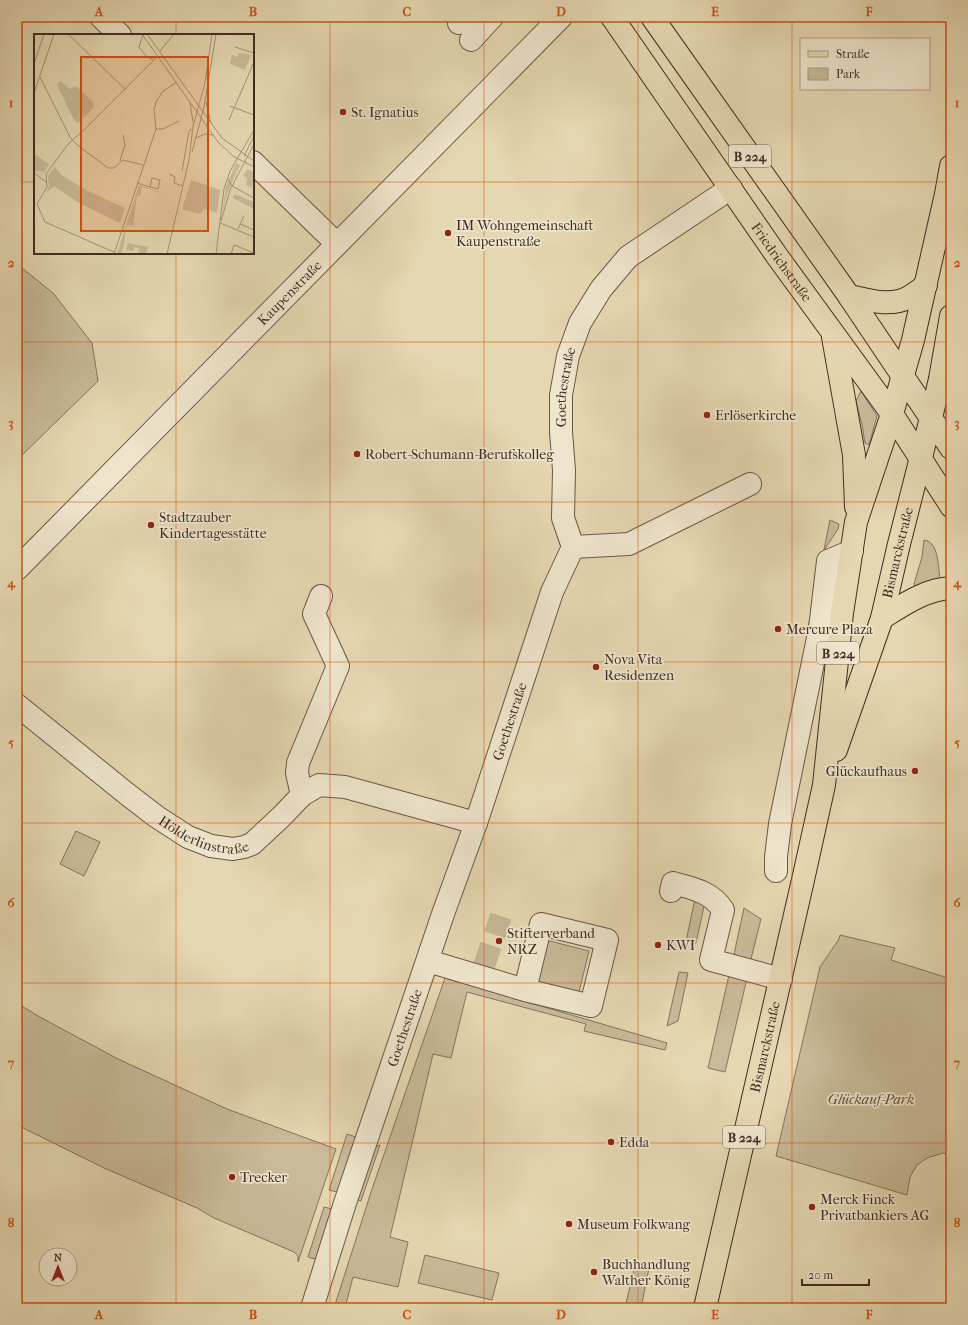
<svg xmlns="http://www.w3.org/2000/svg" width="968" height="1325" font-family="'IM FELL French Canon',serif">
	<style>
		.green { fill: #c9ba99; stroke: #84735e }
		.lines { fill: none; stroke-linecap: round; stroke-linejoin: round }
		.minor-tunnel { stroke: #c4b595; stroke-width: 22; stroke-dasharray: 22 11; stroke-linecap: butt }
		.minor-casing { stroke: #695747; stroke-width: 24 }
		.major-casing { stroke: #402c24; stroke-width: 24 }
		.minor { stroke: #eee5cc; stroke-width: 22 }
		.major { stroke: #e5d7b1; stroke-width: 22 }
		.grid { fill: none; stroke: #cf5210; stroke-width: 1; stroke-opacity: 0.55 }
		.poi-dot { fill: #8f2418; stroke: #eee5cc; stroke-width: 1.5 }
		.labels { text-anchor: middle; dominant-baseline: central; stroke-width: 3.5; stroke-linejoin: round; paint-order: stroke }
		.shield { fill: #eee5cc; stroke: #746456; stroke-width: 1 }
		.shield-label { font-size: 13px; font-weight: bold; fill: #402c24 }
		.poi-label { font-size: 14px; fill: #402c24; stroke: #eee5cc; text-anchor: start }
		.street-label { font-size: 14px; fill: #402c24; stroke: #eee5cc }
		.park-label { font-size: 14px; font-style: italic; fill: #5b483b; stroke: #eee5cc }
		.inset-road { fill: none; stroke: #a39379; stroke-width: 1 }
		.view { fill: #cf5210; fill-opacity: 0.15; stroke: #cf5210; stroke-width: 2 }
		.inset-edge { fill: none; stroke: #402c24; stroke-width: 2 }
		.neatline { fill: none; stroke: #cf5210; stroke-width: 1.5 }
		.grid-label { font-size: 13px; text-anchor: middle; font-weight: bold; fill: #cf5210 }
	</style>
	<rect width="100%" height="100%" fill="#e5d7b1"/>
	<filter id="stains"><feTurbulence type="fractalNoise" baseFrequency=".005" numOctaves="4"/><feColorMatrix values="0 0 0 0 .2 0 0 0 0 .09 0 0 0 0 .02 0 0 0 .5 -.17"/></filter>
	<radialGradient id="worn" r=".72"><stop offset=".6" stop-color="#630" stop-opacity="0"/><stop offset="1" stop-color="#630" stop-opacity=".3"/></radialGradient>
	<!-- green -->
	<g class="green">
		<polygon points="17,264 53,293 92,343 98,381 17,460"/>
		<polygon points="861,391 877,416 869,445 865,443 862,425 856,401"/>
		<polygon points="830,520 839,524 838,529 826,547 811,629 808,628"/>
		<path d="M924 540C939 542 938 566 940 579L915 587 914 584 922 557Z"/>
		<polygon points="76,831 100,842 84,876 60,864"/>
		<polygon points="696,894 705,902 696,943 686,941"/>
		<polygon points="744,908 761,919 750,963 733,959"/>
		<polygon points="840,935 895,948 891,960 951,979 951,1157 943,1153 927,1158 917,1165 910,1177 907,1195 776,1156 820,967 839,939"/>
		<polygon points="542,939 589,951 578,996 531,985"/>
		<polygon points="679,972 688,973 678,1021 667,1026"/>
		<polygon points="729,975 747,978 725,1072 708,1068"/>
		<polygon points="445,978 667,1043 665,1050 584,1031 586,1024 467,992 451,1058 433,1054 390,1237 408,1242 398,1287 353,1277 345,1308 334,1308 372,1189"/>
		<polygon points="17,1003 38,1016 118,1059 203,1098 227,1109 336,1149 298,1262 298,1256 294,1252 214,1218 197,1208 104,1168 17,1125"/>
		<polygon points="347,1134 359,1138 341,1193 329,1190"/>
		<polygon points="380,1145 361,1201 353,1198 370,1148"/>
		<polygon points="324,1207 336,1210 318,1260 308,1257"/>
		<polygon points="425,1255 499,1273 492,1300 418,1283"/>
		<polygon points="635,1265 649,1268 641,1308 625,1308"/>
	</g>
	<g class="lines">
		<!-- minor-tunnel -->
		<polyline class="minor-tunnel" points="484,966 501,916"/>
		<!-- minor casing -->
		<g class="minor-casing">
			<g id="minor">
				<polyline points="101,17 120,35"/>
				<polyline points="459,23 467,17"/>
				<polyline points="471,40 492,17"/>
				<polyline points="253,162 337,244"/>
				<polyline points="573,547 629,544 750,484"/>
				<path id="s1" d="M17 569 561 17"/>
				<path id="s2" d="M17 705 127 794 157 817 188 837 211 846 233 849 244 847 252 844 281 817 302 795 319 785 345 787 476 823"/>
				<polyline points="302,795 297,773 298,763 338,666 314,614 321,596"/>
				<polyline points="776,871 776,857 780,824 820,628 828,561 852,551"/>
				<path d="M671 891 673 883C692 888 712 892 723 910L711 960 781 979"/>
				<polyline points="428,961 525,990 591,1006 607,940 541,924 525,990"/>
				<path id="s3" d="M312 1308 345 1203 443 914 476 823 552 592 573 547 563 518 564 470 561 432V395L568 356 580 323 601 289 628 257 731 188"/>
			</g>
		</g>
		<!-- major casing -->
		<g class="major-casing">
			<g id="major">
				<path id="s4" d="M612 17 777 256 892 414 951 506"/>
				<polyline points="652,17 849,296 951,448"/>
				<path d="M849 296C865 299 882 305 899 301 909 299 918 291 926 285"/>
				<polyline points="833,337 854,455 856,507"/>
				<path d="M882 618C903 605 926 589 951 588"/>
				<path id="s5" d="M836 750 882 618 899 544 931 418 940 379 951 316"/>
				<path id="s6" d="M705 1308 803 880 824 785 842 613 856 522 892 414 913 340 946 194 951 166"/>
			</g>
		</g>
		<!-- minor -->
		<use href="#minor" class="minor"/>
		<!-- major -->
		<use href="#major" class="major"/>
	</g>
	<!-- grid -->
	<path class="grid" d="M176 17V35M330 17V1308M484 17V1308M638 17V1308M792 17V1308M17 182H35M253 182H951M176 253V1308M17 342H951M17 502H951M17 662H951M17 823H951M17 983H951M17 1143H951"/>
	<!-- markers -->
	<g class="poi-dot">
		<circle cx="343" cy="112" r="4"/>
		<circle cx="448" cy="233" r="4"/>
		<circle cx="707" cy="415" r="4"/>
		<circle cx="357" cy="454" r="4"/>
		<circle cx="151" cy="525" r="4"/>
		<circle cx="778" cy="629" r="4"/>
		<circle cx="596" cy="667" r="4"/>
		<circle cx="915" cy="771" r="4"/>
		<circle cx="499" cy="941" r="4"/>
		<circle cx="658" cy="945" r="4"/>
		<circle cx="611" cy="1142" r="4"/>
		<circle cx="232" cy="1177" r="4"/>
		<circle cx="812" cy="1207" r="4"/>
		<circle cx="569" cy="1224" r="4"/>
		<circle cx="594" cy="1272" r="4"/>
	</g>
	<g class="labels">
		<!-- shield labels -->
		<g class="shield">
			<rect x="729" y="145" width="42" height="22" rx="3"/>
			<rect x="817" y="642" width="42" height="22" rx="3"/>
			<rect x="723" y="1126" width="42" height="22" rx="3"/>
		</g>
		<g class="shield-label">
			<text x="750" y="156">B 224</text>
			<text x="838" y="653">B 224</text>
			<text x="744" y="1137">B 224</text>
		</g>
		<!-- poi labels -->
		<g class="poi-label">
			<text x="351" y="112">St. Ignatius</text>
			<text x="456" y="225">IM Wohngemeinschaft<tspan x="456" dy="16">Kaupenstraße</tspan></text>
			<text x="715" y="415">Erlöserkirche</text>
			<text x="365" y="454">Robert-Schumann-Berufskolleg</text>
			<text x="159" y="517">Stadtzauber<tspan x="159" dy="16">Kindertagesstätte</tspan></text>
			<text x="786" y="629">Mercure Plaza</text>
			<text x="604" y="659">Nova Vita<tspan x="604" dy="16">Residenzen</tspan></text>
			<text x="907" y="771" text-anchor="end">Glückaufhaus</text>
			<text x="507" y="933">Stifterverband<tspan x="507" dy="16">NRZ</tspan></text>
			<text x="666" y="945">KWI</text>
			<text x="619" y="1142">Edda</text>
			<text x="240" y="1177">Trecker</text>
			<text x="820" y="1199">Merck Finck<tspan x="820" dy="16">Privatbankiers AG</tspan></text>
			<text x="577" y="1224">Museum Folkwang</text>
			<text x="602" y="1264">Buchhandlung<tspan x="602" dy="16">Walther König</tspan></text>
		</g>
		<!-- street labels -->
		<g class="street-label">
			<text stroke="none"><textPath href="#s4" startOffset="298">Friedrichstraße</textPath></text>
			<text stroke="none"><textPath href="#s1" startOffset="388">Kaupenstraße</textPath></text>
			<text stroke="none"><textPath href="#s3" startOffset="967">Goethestraße</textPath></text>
			<text stroke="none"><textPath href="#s5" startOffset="207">Bismarckstraße</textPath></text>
			<text stroke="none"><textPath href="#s3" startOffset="619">Goethestraße</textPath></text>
			<text stroke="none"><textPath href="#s2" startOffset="231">Hölderlinstraße</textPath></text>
			<text stroke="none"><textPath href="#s3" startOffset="295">Goethestraße</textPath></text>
			<text stroke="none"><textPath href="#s6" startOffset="268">Bismarckstraße</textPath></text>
		</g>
		<!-- park labels -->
		<g class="park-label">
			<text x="871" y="1099">Glückauf-Park</text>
		</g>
	</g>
	<!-- overview -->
	<g transform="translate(34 34)">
		<rect width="220" height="220" fill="#e5d7b1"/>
		<path d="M205 19 217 21 211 36 196 30 198 21 203 23ZM26 47 36 55 42 52 59 68 60 73 44 89 40 86 23 51ZM0 120 15 130 10 138 0 136ZM202 129 206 131 193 159 188 180 192 153ZM21 133 26 140 52 156 91 174 86 189 45 169 20 152 13 158 15 153 14 142ZM213 135 220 138 218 154 212 151 213 144 209 142ZM157 146 186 156 183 179 170 175 166 180 148 175ZM105 151 134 161 108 153 106 162H103L99 192 93 191 89 215 86 220H83ZM200 160 220 168V175L199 164ZM94 209 114 213 112 220 104 218 105 214 101 213 99 217 92 216Z" fill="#c9ba99"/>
		<path class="inset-road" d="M34 0 91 55M108 0 184 108 199 122 220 133M113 0 188 104 220 127M109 1 105 13 112 22 119 26M201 13 220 19M126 17 140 0M0 30 10 0M6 43 36 103 42 110 74 134H80L89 126 109 131M0 59 20 0M172 68 177 89M156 69 159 88M196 72 220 81M195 86 220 28M122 95H129L145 87M162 104 171 100 179 101M158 118 170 73 182 0M210 122 220 102M86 127 91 111 89 101M148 137 155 97 158 95M0 139 12 148M135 140 141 143 140 149 149 152M193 144 198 152 220 164M103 149 116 153 124 155 126 146 118 144 116 153M187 187 196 156 220 110M186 189 220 203M206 190 220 196M204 195 210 182M80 218 11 188 3 170 13 153 12 140 35 109 49 97 124 22M80 220 122 95 120 75 123 66 129 57 143 48M133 220 155 126 159 92 171 49 178 0M182 220 190 155 196 137 220 96M197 220 200 211 220 219"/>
		<path class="view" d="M47 23H174V197H47Z"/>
		<rect width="220" height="220" class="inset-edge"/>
	</g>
	<!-- margin -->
	<rect width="968" height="1325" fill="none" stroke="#e5d7b1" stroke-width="44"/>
	<!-- legend -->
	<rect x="800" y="38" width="130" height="52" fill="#eee5cc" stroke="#a89b89"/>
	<rect x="808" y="51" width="20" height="6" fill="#e5d7b1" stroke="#a89b89"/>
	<text x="836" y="58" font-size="12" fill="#402c24">Straße</text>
	<rect x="808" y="68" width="20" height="12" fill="#c9ba99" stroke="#a89b89"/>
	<text x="836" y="78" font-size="12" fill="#402c24">Park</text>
	<!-- north arrow -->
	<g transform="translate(58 1267)"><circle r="19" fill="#eee5cc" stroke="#a89b89"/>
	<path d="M0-3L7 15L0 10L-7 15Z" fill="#8f2418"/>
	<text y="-6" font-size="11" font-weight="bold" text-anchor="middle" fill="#402c24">N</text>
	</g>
	<!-- scale -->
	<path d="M802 1279v6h67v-6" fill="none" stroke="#402c24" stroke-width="2"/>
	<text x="808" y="1279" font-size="12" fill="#402c24" stroke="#eee5cc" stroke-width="3" paint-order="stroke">20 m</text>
	<rect x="22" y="22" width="924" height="1281" class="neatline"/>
	<g class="grid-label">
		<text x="99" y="16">A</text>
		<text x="253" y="16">B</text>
		<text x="407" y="16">C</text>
		<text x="561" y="16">D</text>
		<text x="715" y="16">E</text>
		<text x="869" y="16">F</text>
		<text x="11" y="107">1</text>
		<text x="957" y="107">1</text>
		<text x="11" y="267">2</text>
		<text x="957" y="267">2</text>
		<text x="11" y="427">3</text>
		<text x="957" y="427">3</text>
		<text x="11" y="587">4</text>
		<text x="957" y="587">4</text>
		<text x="11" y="747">5</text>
		<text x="957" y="747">5</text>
		<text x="11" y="907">6</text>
		<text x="957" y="907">6</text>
		<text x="11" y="1067">7</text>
		<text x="957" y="1067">7</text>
		<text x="11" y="1227">8</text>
		<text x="957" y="1227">8</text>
		<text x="99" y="1319">A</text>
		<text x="253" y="1319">B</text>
		<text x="407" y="1319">C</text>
		<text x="561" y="1319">D</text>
		<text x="715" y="1319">E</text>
		<text x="869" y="1319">F</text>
	</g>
	<rect width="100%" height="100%" filter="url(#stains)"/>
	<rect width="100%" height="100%" fill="url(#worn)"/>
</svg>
